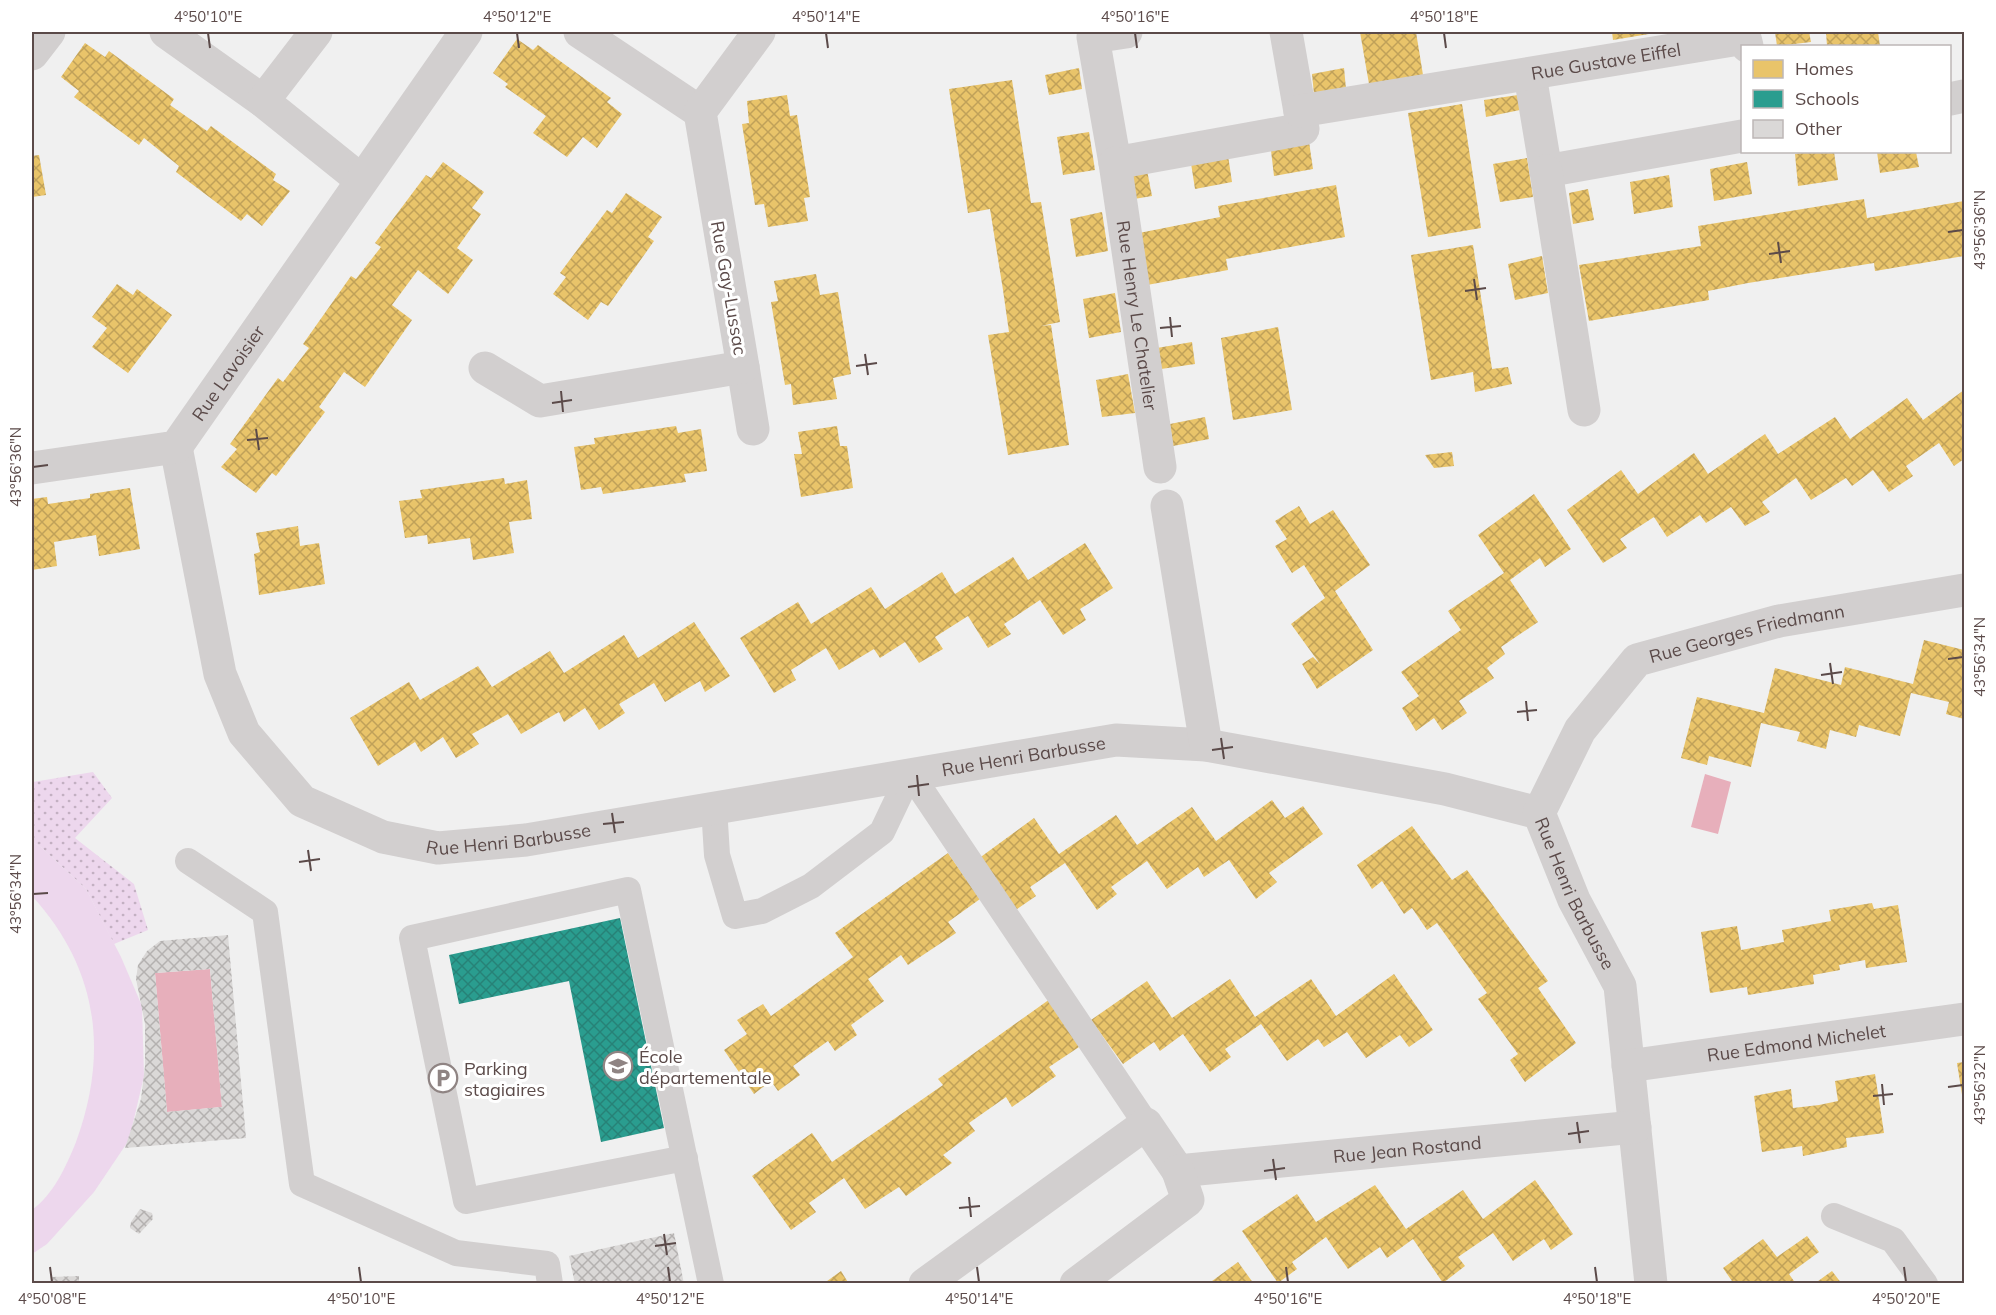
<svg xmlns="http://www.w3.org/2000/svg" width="1996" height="1315" font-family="Mulish,sans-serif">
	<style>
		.grass { fill: url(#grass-dots) }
		.pitch { fill: #edd7ed }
		.water { fill: #e7afbb }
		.homes { fill: url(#homes-cross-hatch) }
		.schools { fill: url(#schools-cross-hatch) }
		.building { fill: url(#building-cross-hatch); fill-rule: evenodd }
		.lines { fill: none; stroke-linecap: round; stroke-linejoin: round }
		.service { stroke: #d2cfcf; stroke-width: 26 }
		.minor { stroke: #d2cfcf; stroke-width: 33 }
		.ticks { fill: none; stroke: #5b4a49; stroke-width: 2 }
		.labels { text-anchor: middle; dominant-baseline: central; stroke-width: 6; stroke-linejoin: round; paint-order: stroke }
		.street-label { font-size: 18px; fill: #5b4a49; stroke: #fff }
		.poi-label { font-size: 18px; fill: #5b4a49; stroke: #fff; text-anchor: start }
		.neatline { fill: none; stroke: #5b4a49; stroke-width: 2 }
		.ticks-label { font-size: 15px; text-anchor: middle; fill: #5b4a49 }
	</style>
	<defs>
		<pattern id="grass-dots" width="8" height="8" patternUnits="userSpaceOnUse" patternTransform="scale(1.5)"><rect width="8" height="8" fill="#edd7ed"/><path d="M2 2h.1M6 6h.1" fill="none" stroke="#c3b0c2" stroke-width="1.8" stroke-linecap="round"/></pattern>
		<pattern id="homes-cross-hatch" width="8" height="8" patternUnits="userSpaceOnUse" patternTransform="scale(1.5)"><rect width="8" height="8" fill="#e9c46a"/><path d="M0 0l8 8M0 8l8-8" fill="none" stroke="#c0a159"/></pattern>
		<pattern id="schools-cross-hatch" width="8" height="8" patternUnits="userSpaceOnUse" patternTransform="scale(1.5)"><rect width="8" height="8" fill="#2a9d8f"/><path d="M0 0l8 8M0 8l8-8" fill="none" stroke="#278277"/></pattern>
		<pattern id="building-cross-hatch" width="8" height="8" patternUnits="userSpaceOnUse" patternTransform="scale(1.5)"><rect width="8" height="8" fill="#dad8d7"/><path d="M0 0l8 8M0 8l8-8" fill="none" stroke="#b4b1b0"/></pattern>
	</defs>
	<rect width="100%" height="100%" fill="#f0f0f0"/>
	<!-- grass -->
	<polygon class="grass" points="93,772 112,798 75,838 134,884 148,930 114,944 86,889 41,847 32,842 32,778 33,782"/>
	<!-- pitch -->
	<path class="pitch" d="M32 842 41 847 86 889 121 957 142 1006 144 1076 129 1140 94 1192 47 1244 32 1254V1210C53 1195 66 1167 76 1142 109 1052 98 968 32 896Z"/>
	<!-- water -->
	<g class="water">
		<polygon points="1705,774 1731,782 1718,834 1691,827"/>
		<polygon points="210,969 222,1107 167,1112 155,973"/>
	</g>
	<!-- homes -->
	<g class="homes">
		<polygon points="1360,32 1416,32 1423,75 1369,84"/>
		<polygon points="1612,32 1655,32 1655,33 1613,40"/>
		<polygon points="1775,32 1809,32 1811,42 1777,46"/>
		<polygon points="1826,32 1878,32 1880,46 1827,46"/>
		<polygon points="517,39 533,50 538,45 611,98 607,102 622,114 597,148 583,137 567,157 533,133 546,116 505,87 508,84 493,73"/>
		<polygon points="85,43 105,57 109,51 174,99 170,105 207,131 211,126 276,174 273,180 290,191 262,226 247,214 241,221 176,172 179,166 144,138 139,145 74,97 79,91 61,77"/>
		<polygon points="1079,68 1082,89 1049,95 1045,75"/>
		<polygon points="1344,68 1346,89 1314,94 1312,74"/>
		<polygon points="1012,80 1031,203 1041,202 1054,282 1060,322 1041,326 1051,325 1069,445 1008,455 988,335 1009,332 1003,290 990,209 968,213 949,89"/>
		<polygon points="787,95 790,116 797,115 810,197 804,198 808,221 768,227 764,204 755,205 742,124 749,123 747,101"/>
		<polygon points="1518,95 1520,110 1486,117 1484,100"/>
		<polygon points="1462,104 1481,228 1428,237 1408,113"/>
		<polygon points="1089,132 1095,170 1063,175 1057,137"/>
		<polygon points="1308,135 1313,169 1274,176 1270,142"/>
		<polygon points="1227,149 1232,182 1195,189 1190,157"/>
		<polygon points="1808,152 1834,152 1838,180 1798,186 1795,154"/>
		<polygon points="1877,152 1916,152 1919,167 1880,173"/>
		<polygon points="39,155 46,195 32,197 32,156"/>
		<polygon points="1527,158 1533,197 1500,202 1493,164"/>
		<polygon points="443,162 484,192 472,208 481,214 457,248 473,260 448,294 418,270 392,305 412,320 365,387 344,372 319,407 325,412 276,476 272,473 256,493 221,467 237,449 230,444 278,378 283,382 309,348 303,344 351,276 356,279 381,247 375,243 426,175 431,178"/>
		<polygon points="1747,162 1752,194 1714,201 1710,169"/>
		<polygon points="1146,165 1152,196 1134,199 1129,168"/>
		<polygon points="1669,175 1673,207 1634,214 1630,182"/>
		<polygon points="1336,185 1345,237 1226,259 1228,270 1147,285 1139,233 1220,217 1218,206"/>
		<polygon points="1588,189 1594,220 1573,224 1569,193"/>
		<polygon points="626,193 662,217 648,237 654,241 608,306 601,302 588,320 553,294 566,277 560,273 607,210 612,213"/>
		<polygon points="1864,199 1867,218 1964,201 1964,256 1875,271 1874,263 1748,283 1708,291 1709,300 1589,321 1579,265 1701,246 1698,226"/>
		<polygon points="1102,212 1108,251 1076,257 1070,219"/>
		<polygon points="1473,245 1492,369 1508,367 1512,384 1475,392 1473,372 1431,380 1411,255"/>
		<polygon points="1542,256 1548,293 1515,300 1508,264"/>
		<polygon points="816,274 820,295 838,292 851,374 833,378 837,399 793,405 791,384 785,385 771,302 778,301 774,281"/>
		<polygon points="117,284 133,295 137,289 172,315 128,373 92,347 107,328 92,317"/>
		<polygon points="1115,293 1121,332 1089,338 1083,299"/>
		<polygon points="1278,327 1292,410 1233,420 1221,338"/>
		<polygon points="1192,342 1195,364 1161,369 1157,348"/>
		<polygon points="1128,374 1135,413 1102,417 1096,380"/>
		<polygon points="1964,390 1964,459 1954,466 1939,443 1906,466 1913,476 1889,492 1873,470 1852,486 1846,478 1811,500 1796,478 1762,502 1770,512 1745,526 1731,507 1706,523 1700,515 1667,537 1654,517 1620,539 1627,548 1603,563 1567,510 1621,470 1638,494 1694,453 1708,474 1765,434 1778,454 1835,417 1850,439 1907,398 1923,420"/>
		<polygon points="1205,417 1209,439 1173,446 1170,424"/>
		<polygon points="676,426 678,433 701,429 707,471 684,474 686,482 603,494 601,487 581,490 574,447 595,444 594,438"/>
		<polygon points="837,426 840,446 847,446 853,488 801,497 794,454 802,454 798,432"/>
		<polygon points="1452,452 1454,466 1434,468 1425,455"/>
		<polygon points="504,478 505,484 527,480 532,519 509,522 514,553 473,560 470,538 428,544 427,535 405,538 399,501 422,498 420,490"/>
		<polygon points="130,488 140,549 99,556 96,535 54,542 57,566 32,570 32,499 47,497 48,504 90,498 90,494"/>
		<polygon points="1534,494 1571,549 1545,567 1540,558 1510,580 1538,622 1501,647 1505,654 1487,668 1494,678 1459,701 1467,713 1442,730 1434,718 1416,731 1402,708 1419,696 1401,672 1461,630 1448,611 1504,573 1478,535"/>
		<polygon points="1299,506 1310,524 1333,510 1370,565 1335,591 1373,650 1317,689 1302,664 1313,657 1320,664 1291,624 1325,598 1304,565 1292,573 1275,546 1287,539 1275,521"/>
		<polygon points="298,526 300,546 319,543 325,584 259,595 254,554 260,552 256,533"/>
		<polygon points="1085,543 1113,588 1080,609 1086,620 1063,635 1040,600 1004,624 1011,634 988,648 968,616 935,637 943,649 919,663 905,642 880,658 874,649 839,670 826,648 791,670 796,680 774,693 740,638 798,602 811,624 871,587 885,609 942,572 955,594 1013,557 1028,580"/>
		<polygon points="694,622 730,676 705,692 700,681 665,702 654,683 619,704 625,713 599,730 585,708 564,722 559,712 521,734 508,714 472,734 479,744 456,758 443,737 421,752 415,742 378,766 350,718 409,682 420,700 478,666 492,687 550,651 564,673 624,635 638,658"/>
		<polygon points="1924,640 1964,650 1964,719 1946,714 1949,702 1911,693 1900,736 1859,725 1856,737 1830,730 1826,749 1797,741 1800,732 1761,723 1751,767 1709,756 1707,765 1681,758 1697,697 1764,713 1775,668 1841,685 1845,667 1913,684"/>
		<polygon points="1272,800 1285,818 1303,806 1323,834 1269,873 1277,882 1256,899 1229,860 1204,877 1198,867 1167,889 1147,861 1111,887 1117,894 1097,910 1065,863 1030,887 1036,896 1014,911 978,859 1034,818 1059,854 1116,815 1137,845 1192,807 1216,841"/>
		<polygon points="1412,826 1452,880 1467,870 1548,981 1538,988 1576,1043 1525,1082 1510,1060 1518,1054 1478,999 1487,993 1437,923 1427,930 1412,908 1404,914 1382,881 1372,889 1357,865"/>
		<polygon points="948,853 980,899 948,922 956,933 908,965 901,955 868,979 884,1001 851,1025 857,1035 835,1051 828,1041 793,1066 800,1075 778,1091 771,1081 754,1094 724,1050 747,1034 737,1020 763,1004 771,1016 853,957 835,933"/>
		<polygon points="1872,903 1874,909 1898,905 1907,962 1866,968 1865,960 1839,965 1840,970 1813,975 1814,984 1748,995 1747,987 1710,993 1701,932 1737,926 1741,950 1784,942 1782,930 1831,921 1829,910"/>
		<polygon points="1394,974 1433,1030 1409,1047 1400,1035 1366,1058 1347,1032 1324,1047 1318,1039 1287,1061 1261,1024 1225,1049 1231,1057 1210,1072 1183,1034 1160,1051 1154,1042 1123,1064 1091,1020 1147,981 1172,1018 1230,979 1255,1017 1311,979 1336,1016"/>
		<polygon points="1050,999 1082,1045 1049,1067 1056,1076 1012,1107 1006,1097 969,1123 975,1131 943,1155 952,1163 906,1196 899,1187 865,1209 844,1178 809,1203 816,1212 791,1230 752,1176 812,1133 832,1162 943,1085 938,1079"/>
		<polygon points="1964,1062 1964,1101 1963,1101 1957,1063"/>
		<polygon points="1875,1074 1884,1133 1846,1138 1847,1147 1803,1156 1802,1146 1762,1152 1754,1096 1791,1089 1793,1108 1819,1105 1838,1101 1835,1081"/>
		<polygon points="1535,1180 1573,1234 1551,1250 1544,1239 1513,1261 1493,1233 1458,1257 1465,1266 1443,1283 1413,1239 1387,1258 1380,1247 1348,1269 1326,1237 1292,1262 1297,1269 1278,1283 1242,1231 1297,1194 1316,1222 1375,1185 1406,1229 1463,1190 1483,1219"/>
		<polygon points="1807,1236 1819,1252 1789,1274 1796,1284 1734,1284 1723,1268 1763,1239 1777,1257"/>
		<polygon points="1238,1262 1254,1284 1208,1284"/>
		<polygon points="841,1271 849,1284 823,1284"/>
		<polygon points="1832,1271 1842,1284 1814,1284"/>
	</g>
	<!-- schools -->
	<polygon class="schools" points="620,918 664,1128 601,1142 569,981 459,1004 449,955"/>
	<!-- building -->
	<g class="building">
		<path d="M228 935 246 1138 125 1148 141 1099 145 1066V1024L136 979 138 965 147 951 160 941ZM210 969 222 1107 167 1112 155 973Z"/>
		<polygon points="140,1209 152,1213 153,1219 139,1234 130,1228 131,1222"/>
		<polygon points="674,1233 684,1284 575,1284 569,1256"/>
		<polygon points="79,1276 79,1284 51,1284 51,1277"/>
	</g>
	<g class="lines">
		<!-- service -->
		<g class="service">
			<polyline points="910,773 1146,1124"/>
			<polyline points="714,807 717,855 735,916 762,911 811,886 882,832 910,773"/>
			<polyline points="188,861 265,912 302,1184 456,1253 547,1264 550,1284"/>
			<polyline points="685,1158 466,1201 412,938 628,890 711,1284"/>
			<polyline points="1834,1216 1893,1240 1925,1284"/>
		</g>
		<!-- minor -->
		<g class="minor">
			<polyline points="166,32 263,101"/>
			<polyline points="316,32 263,101 361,180"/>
			<polyline points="580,32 700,112"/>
			<polyline points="1126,32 1093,37 1115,163 1303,129 1286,32"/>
			<polyline points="32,54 49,32"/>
			<polyline points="1530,75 1546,171 1742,136"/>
			<polyline points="1950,99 1964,96"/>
			<path id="s1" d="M1300 111 1745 38 1747 46"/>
			<path id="s2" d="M1115 163 1160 467"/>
			<polyline points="1546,171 1584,410"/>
			<polyline points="743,367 753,429"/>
			<polyline points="485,368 540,401 743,367 700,112 759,32"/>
			<path id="s3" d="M176 447 220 674 244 733 302 801 383 837 438 848 526 840 1116 740 1206 745 1445 789 1539 813 1574 900 1620 986 1651 1284"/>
			<path id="s4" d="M32 468 176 447 466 32"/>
			<polyline points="1167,506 1206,745"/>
			<path id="s5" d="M1539 813 1580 730 1637 660 1779 621 1964 590"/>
			<path id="s6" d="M1628 1066 1964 1019"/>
			<path id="s7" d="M925 1284 1146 1124 1178 1171 1635 1127"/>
			<polyline points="1076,1284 1188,1200 1178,1171"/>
		</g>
	</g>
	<!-- ticks -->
	<path class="ticks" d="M208 33 210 48M517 33 519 48M826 33 828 48M1135 33 1137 48M1444 33 1446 48M1948 232 1963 230M1778 242 1781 263M1769 254 1790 251M1474 279 1477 300M1465 291 1486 288M1170 317 1172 337M1160 328 1181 326M865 354 868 375M856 366 877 363M561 391 563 412M552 403 572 400M256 429 259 450M247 440 268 438M33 467 48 465M1948 659 1963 657M1830 663 1833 684M1821 675 1842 672M1526 701 1528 721M1517 712 1537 710M1221 738 1224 759M1212 750 1233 747M917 775 919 796M908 787 929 784M612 813 615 833M603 824 624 822M308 850 311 871M299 862 320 859M33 894 48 893M1882 1084 1884 1105M1948 1087 1963 1085M1873 1096 1893 1094M1577 1122 1580 1143M1568 1134 1589 1131M1273 1159 1276 1180M1264 1171 1285 1168M969 1197 971 1217M959 1208 980 1206M664 1234 667 1255M655 1246 676 1243M50 1267 52 1282M359 1267 361 1282M668 1267 670 1282M977 1267 979 1282M1286 1267 1288 1282M1595 1267 1597 1282M1904 1267 1906 1282"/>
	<!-- icons -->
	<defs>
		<g id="university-ring" transform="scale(1.5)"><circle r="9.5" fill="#fff" stroke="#8f8483" stroke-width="1.5"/><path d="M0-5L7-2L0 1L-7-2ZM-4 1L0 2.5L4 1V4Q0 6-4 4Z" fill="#8f8483"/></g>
		<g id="parking-ring" transform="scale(1.5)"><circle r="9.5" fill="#fff" stroke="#8f8483" stroke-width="1.5"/><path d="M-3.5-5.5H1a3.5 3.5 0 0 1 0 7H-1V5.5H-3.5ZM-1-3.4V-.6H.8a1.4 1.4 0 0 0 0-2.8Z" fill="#8f8483"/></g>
	</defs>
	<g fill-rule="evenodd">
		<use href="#university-ring" x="618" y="1066"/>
		<use href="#parking-ring" x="443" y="1078"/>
	</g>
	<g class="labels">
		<!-- street labels -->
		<g class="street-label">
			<text stroke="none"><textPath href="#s1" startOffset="310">Rue Gustave Eiffel</textPath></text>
			<text transform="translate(729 288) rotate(80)">Rue Gay-Lussac</text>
			<text stroke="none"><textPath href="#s2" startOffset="154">Rue Henry Le Chatelier</textPath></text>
			<text stroke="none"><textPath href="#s4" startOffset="236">Rue Lavoisier</textPath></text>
			<text stroke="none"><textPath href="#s5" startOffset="296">Rue Georges Friedmann</textPath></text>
			<text stroke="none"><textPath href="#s3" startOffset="1122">Rue Henri Barbusse</textPath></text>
			<text stroke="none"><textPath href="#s3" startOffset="600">Rue Henri Barbusse</textPath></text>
			<text stroke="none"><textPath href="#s3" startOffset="1734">Rue Henri Barbusse</textPath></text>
			<text stroke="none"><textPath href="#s6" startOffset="170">Rue Edmond Michelet</textPath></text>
			<text stroke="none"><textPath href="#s7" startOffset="560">Rue Jean Rostand</textPath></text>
		</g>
		<!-- poi labels -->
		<g class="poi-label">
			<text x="639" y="1056">École<tspan x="639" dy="21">départementale</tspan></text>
			<text x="464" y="1068">Parking<tspan x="464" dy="21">stagiaires</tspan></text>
		</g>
	</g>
	<!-- border -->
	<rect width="1996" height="1315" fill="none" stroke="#ffffff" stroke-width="66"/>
	<!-- legend -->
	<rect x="1741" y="45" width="210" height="108" fill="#ffffff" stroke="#bdb7b6" stroke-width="1.5"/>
	<rect x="1753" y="60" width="30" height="18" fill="#e9c46a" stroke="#bdb7b6" stroke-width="1.5"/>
	<text x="1795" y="75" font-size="18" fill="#5b4a49">Homes</text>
	<rect x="1753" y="90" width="30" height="18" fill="#2a9d8f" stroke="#bdb7b6" stroke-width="1.5"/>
	<text x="1795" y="105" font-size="18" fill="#5b4a49">Schools</text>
	<rect x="1753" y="120" width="30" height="18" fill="#dad8d7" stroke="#bdb7b6" stroke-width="1.5"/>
	<text x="1795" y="135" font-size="18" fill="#5b4a49">Other</text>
	<rect x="33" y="33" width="1930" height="1249" class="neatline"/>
	<g class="ticks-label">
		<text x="208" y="22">4°50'10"E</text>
		<text x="517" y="22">4°50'12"E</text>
		<text x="826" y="22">4°50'14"E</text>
		<text x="1135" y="22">4°50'16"E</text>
		<text x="1444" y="22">4°50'18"E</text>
		<text transform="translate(1980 230) rotate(-90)" y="5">43°56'36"N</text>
		<text transform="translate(16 467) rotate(-90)" y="5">43°56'36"N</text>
		<text transform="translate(1980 657) rotate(-90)" y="5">43°56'34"N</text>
		<text transform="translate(16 894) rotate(-90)" y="5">43°56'34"N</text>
		<text transform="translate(1980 1085) rotate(-90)" y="5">43°56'32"N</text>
		<text x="52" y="1304">4°50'08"E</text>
		<text x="361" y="1304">4°50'10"E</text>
		<text x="670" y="1304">4°50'12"E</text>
		<text x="979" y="1304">4°50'14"E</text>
		<text x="1288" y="1304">4°50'16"E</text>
		<text x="1597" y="1304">4°50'18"E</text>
		<text x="1906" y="1304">4°50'20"E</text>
	</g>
</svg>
